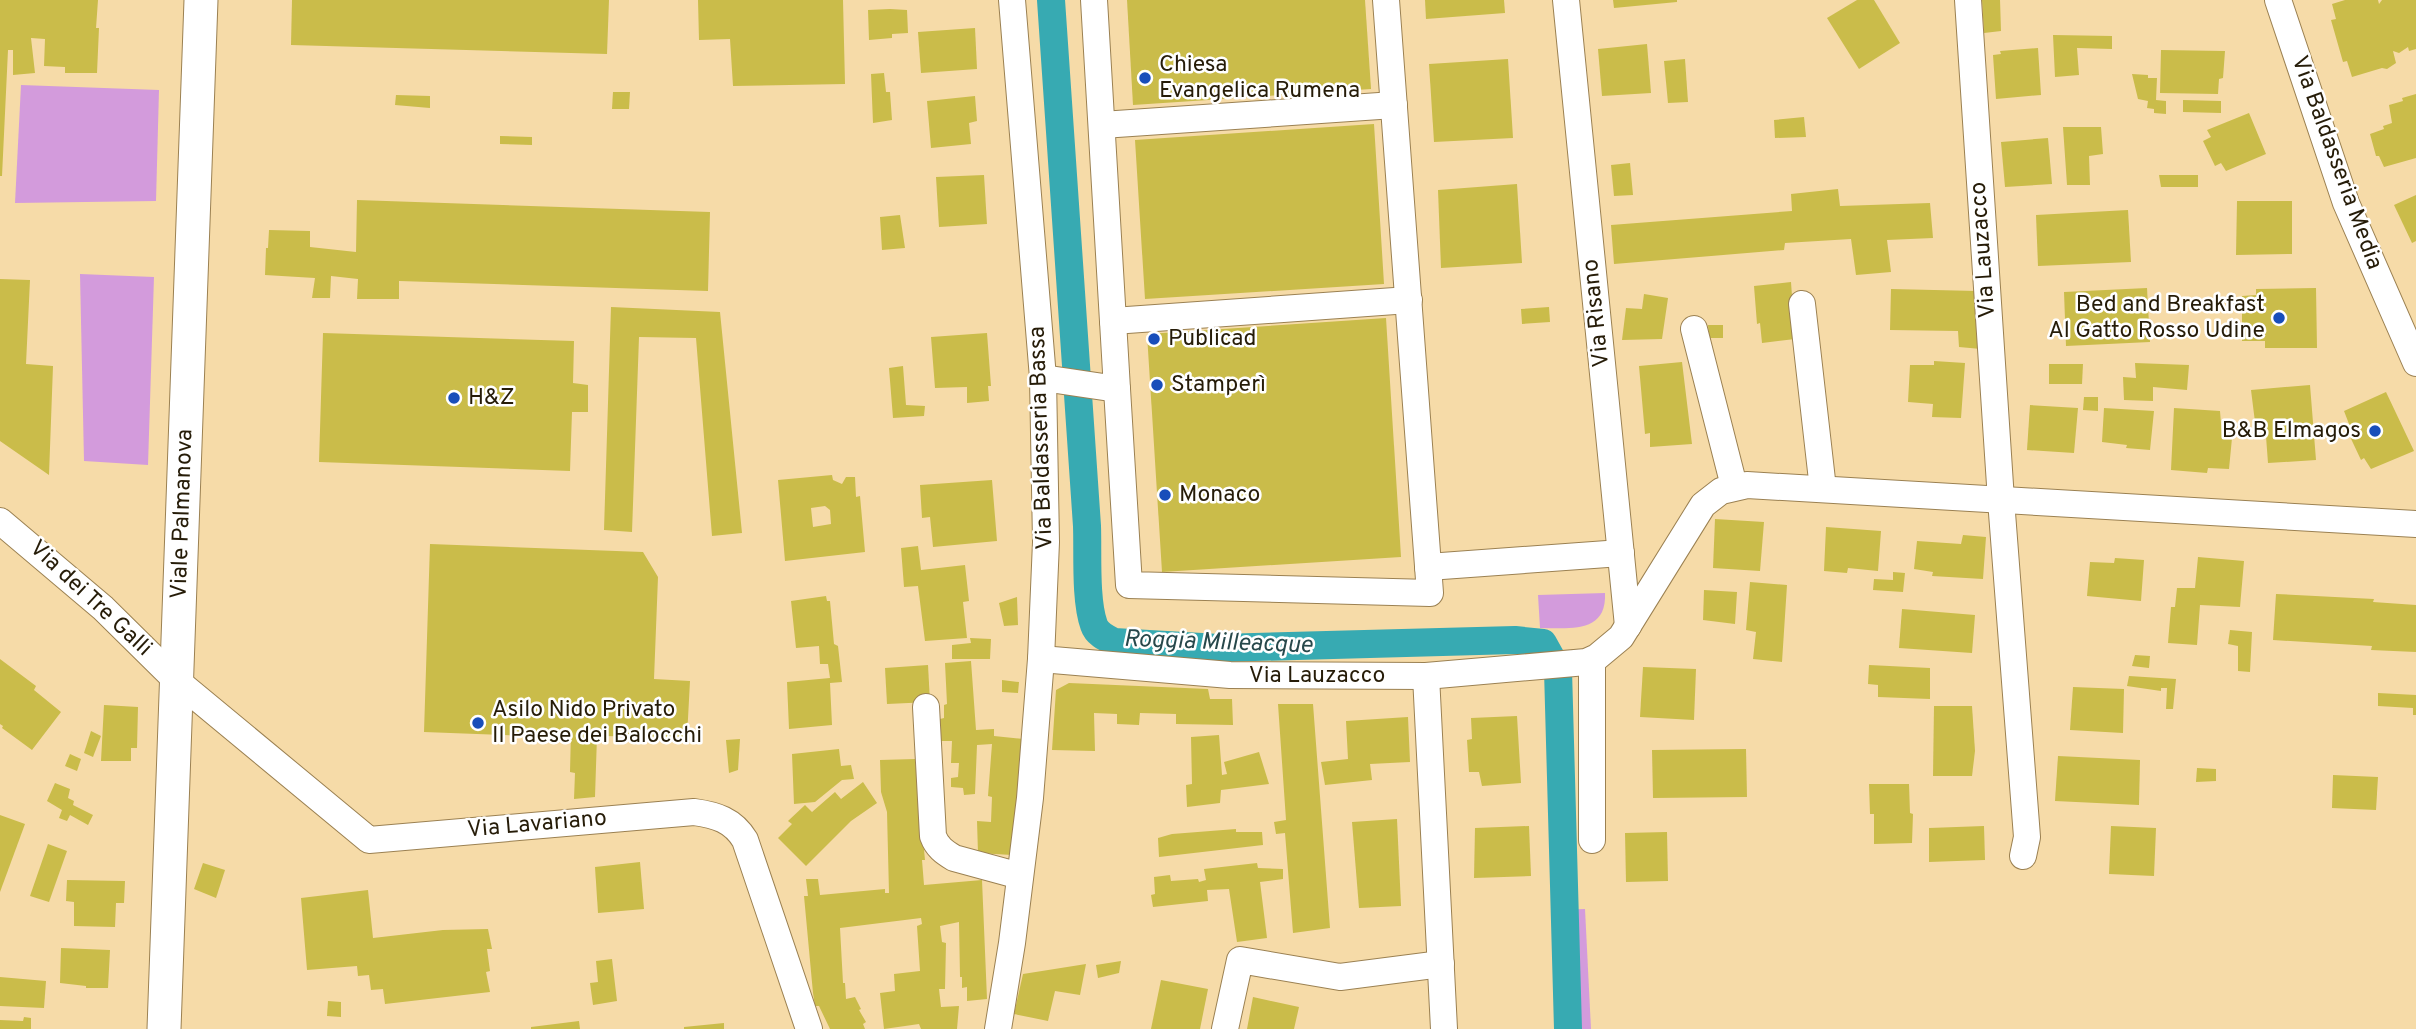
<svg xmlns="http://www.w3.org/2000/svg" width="2416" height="1029" font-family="Overpass,sans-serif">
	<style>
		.green { fill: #d39bdc }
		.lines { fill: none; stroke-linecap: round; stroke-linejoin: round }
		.canal { stroke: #37aab2; stroke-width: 28 }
		.building { fill: #cabc4a; fill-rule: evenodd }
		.minor-casing { stroke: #9b8152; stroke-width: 28 }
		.major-casing { stroke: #9b8152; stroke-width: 35 }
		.minor { stroke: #fff; stroke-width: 26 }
		.major { stroke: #fff; stroke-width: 33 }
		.poi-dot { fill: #184eba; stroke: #fff; stroke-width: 2.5 }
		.labels { text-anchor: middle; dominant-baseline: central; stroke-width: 5; stroke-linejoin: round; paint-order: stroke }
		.poi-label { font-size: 23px; fill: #261c08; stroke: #fff; text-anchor: start }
		.street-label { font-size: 23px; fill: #261c08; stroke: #fff }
		.water-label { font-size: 24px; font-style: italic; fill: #27484b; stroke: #fff }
	</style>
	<rect width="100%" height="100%" fill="#f6dba8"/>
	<!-- green -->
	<g class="green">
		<polygon points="21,85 159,90 156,201 15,203"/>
		<polygon points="80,274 154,277 148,465 84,461"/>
		<path d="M1605 593C1607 634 1569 628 1540 628L1538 595Z"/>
		<polygon points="1585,909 1591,1029 1559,1029 1556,910"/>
	</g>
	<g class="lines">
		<!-- canal -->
		<path class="canal" d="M1051 0 1087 526C1088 553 1085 600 1094 625 1097 634 1106 638 1114 642L1219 648 1515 640 1543 643 1558 670 1568 1029"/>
	</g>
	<!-- building -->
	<g class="building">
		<polygon points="0,0 98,0 96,28 99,28 97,73 65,73 65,67 44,66 45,39 31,38 35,73 13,75 13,50 8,50 2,176 0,176"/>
		<polygon points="292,0 609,0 607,54 291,45"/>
		<polygon points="698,0 843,0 845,84 733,86 730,39 699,40"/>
		<polygon points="1127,0 1365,0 1371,89 1133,105"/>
		<polygon points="1425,0 1504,0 1505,13 1426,19"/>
		<polygon points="1613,0 1677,0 1677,2 1614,8"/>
		<polygon points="1857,0 1874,0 1900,43 1859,69 1827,18"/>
		<polygon points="1982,0 2000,0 2001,31 1984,33"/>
		<polygon points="2345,0 2378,0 2379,4 2382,0 2416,0 2416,49 2409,51 2408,47 2399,53 2393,51 2396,63 2387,69 2382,68 2352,77 2347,61 2343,62 2331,20 2336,19 2332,4"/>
		<polygon points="890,9 907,10 908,33 892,34 892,38 869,40 868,10"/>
		<polygon points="975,28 977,69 921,73 918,32"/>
		<polygon points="2053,35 2112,36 2112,49 2077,48 2079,75 2055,77"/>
		<polygon points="1647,44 1651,93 1602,96 1598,49"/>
		<polygon points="2038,48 2041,95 1996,99 1993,55 2001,54 2000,51"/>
		<polygon points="2161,50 2225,51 2223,78 2219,79 2218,94 2160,93"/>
		<polygon points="1508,59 1513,138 1434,142 1429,64"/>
		<polygon points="1685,59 1688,102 1668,103 1664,61"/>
		<polygon points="884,73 886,92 890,92 892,120 873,123 871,74"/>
		<polygon points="2132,74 2148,75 2148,78 2157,78 2156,100 2166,101 2166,114 2154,113 2154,109 2147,108 2148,101 2138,99"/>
		<polygon points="613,92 630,92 629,109 612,109"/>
		<polygon points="2416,94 2416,158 2384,167 2379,156 2376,156 2370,134 2384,129 2383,126 2392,123 2389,105 2403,101 2402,98"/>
		<polygon points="396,95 430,96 430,108 395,105"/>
		<polygon points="975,96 977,121 969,123 971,144 931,148 927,101"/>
		<polygon points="2183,100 2221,101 2221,113 2183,112"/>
		<polygon points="2249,113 2266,154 2226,171 2221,163 2215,166 2203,141 2211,137 2207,130"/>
		<polygon points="1804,117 1806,137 1775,138 1774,120"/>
		<polygon points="1374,124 1384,284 1145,299 1135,140"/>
		<polygon points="2063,127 2101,127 2103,154 2089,156 2090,185 2067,185"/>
		<polygon points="500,136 532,137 532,145 500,144"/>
		<polygon points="2048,138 2052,184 2005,187 2001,142"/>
		<polygon points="1630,163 1633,195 1614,196 1611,165"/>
		<polygon points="984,175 987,224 939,227 936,177"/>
		<polygon points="2159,175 2198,175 2198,187 2161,187"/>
		<polygon points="1517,184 1522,263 1441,268 1438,190"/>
		<polygon points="1838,189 1840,206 1930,203 1933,238 1887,240 1891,272 1856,275 1851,239 1785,243 1784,250 1614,264 1611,225 1792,211 1791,194"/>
		<polygon points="2416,195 2416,241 2412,243 2394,205"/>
		<polygon points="357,200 710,212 708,291 399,281 399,299 357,299 358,279 331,276 330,298 312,298 315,278 265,275 266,248 268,248 269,230 310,231 310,247 356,252"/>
		<polygon points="2237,201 2292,201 2292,254 2236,255"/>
		<polygon points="2128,210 2131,262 2038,266 2036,215"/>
		<polygon points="900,215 905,248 882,250 880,217"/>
		<polygon points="0,279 30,280 26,364 53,366 49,475 0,441"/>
		<polygon points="1791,282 1795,339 1762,343 1760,323 1757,324 1754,286"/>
		<polygon points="2147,288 2150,342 2066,346 2064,292"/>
		<polygon points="2316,288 2317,348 2265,348 2265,341 2242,341 2242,296 2256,295 2256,289"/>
		<polygon points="1891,289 1977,291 1981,349 1959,347 1958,331 1890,330"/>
		<polygon points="1644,294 1668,298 1662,339 1622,340 1626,308 1642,309"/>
		<polygon points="611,307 720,312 742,533 712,536 696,338 639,337 632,532 604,530"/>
		<polygon points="1549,307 1550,322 1522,324 1521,309"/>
		<polygon points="1386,318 1401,557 1162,572 1147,334"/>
		<polygon points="1708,325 1723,325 1723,338 1709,338"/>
		<polygon points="323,333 574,341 573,383 588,385 588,412 572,412 570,471 319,462"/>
		<polygon points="987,333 991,386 988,386 989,401 967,403 967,387 935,388 931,337"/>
		<polygon points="1934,361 1965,363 1961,418 1932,417 1933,404 1908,402 1910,365 1934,365"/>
		<polygon points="1682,362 1692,444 1650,447 1650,433 1645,434 1639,366"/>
		<polygon points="2135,363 2189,365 2187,390 2153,387 2153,401 2124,400 2123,377 2136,378"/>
		<polygon points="2049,364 2083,364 2082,384 2049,384"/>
		<polygon points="903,366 906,405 925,406 924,416 893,418 889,368"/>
		<polygon points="2310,385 2316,460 2268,463 2265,423 2255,422 2251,390"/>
		<polygon points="2386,392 2414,451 2371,469 2364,458 2361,460 2345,426 2349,424 2344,411"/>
		<polygon points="2084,397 2098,397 2098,411 2083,410"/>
		<polygon points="2030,405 2078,408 2074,453 2027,450"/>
		<polygon points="2104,408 2154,411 2150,450 2126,448 2127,445 2102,442"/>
		<polygon points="2174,408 2220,411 2222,436 2232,438 2229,469 2208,468 2207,473 2171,470"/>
		<path d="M832 475 833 480 842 484 846 477H855L856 497 860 496 865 552 785 561 778 480ZM825 506 830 510 831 524 813 527 811 508Z"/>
		<polygon points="992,480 997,541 933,547 930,517 922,518 920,485"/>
		<polygon points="1715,519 1764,522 1760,571 1713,568"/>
		<polygon points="1826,527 1881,531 1878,571 1848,568 1847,573 1824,571"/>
		<polygon points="1963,535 1986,537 1983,579 1932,576 1933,572 1914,569 1917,541 1961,544"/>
		<polygon points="430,544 643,552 658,577 654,679 690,681 687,737 597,736 595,797 574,799 575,773 570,772 571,731 557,729 557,737 424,732"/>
		<polygon points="918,546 921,570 965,565 969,601 963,602 967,638 925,641 918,586 904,587 901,548"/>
		<polygon points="2198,557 2244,561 2240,607 2200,605 2197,645 2168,643 2171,607 2175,607 2177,588 2195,588"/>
		<polygon points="2115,558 2144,560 2141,601 2087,596 2090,562 2114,563"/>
		<polygon points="1893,572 1905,573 1903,592 1873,590 1874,579 1893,580"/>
		<polygon points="1750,582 1787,585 1782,662 1753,659 1756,632 1746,630"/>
		<polygon points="1704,590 1737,592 1735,624 1703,620"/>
		<polygon points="2276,594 2374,599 2373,602 2416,605 2416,652 2371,650 2372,646 2273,640"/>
		<polygon points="826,596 827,601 830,601 834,644 838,646 842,682 830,683 832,725 789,729 787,682 830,678 828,664 820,664 819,646 796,648 791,601"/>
		<polygon points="1017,597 1018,625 1004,626 999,603"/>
		<polygon points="1902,609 1975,615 1972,653 1899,648"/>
		<polygon points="2230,630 2252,632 2250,672 2238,671 2238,646 2228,644"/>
		<polygon points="970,638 991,639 990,659 952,659 952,645 971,643"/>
		<polygon points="2135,655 2150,656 2149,668 2132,666"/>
		<polygon points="0,659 36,686 34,690 61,712 32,750 2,728 3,726 0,724"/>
		<polygon points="971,661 976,730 994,729 994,736 1024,739 1012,855 978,853 977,821 991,822 992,797 988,796 992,744 977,745 975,794 964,795 963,788 951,787 951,778 958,777 959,763 951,763 952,741 940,741 940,719 944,718 944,705 947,704 945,663"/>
		<polygon points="928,665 930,702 887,704 885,668"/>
		<polygon points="1869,665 1930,668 1930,699 1878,697 1878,685 1868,684"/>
		<polygon points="1643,667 1696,669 1694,720 1640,717"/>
		<polygon points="2129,676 2176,679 2173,709 2166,709 2167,688 2161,688 2161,691 2127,686"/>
		<polygon points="1002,680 1019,682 1018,693 1002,692"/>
		<polygon points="1069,683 1208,689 1210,699 1232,699 1233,725 1176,724 1176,714 1140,713 1139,725 1117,724 1117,714 1094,713 1095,751 1052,750 1056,690"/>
		<polygon points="2073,687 2124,689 2123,733 2070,730"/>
		<polygon points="2378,693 2416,695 2416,715 2413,715 2413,708 2378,706"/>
		<polygon points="1278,704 1313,704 1330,928 1293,933 1285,833 1276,834 1274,822 1286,820"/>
		<polygon points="104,705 138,707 137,748 131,748 131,761 101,761"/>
		<polygon points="1934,706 1972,706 1975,751 1972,776 1933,776"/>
		<polygon points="1517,716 1521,783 1482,786 1479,772 1469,772 1467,740 1472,739 1471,718"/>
		<polygon points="1408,717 1410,762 1370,764 1372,780 1325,785 1321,762 1348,759 1346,721"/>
		<polygon points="91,731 101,736 93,757 84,753"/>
		<polygon points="1219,735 1222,775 1227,774 1224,762 1259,752 1269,784 1221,790 1220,803 1187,807 1186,785 1192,784 1191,737"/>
		<polygon points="740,739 738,770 729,773 726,740"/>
		<polygon points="839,749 841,766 851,765 854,779 842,780 815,802 794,804 792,754"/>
		<polygon points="1746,749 1747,797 1653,798 1652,750"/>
		<polygon points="70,754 81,759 77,771 65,766"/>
		<polygon points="2058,756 2140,760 2139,805 2055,801"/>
		<polygon points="915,759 925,860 922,860 924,885 982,880 987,999 967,1001 967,987 962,988 962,977 960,977 959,922 940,926 942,942 946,943 945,989 939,989 941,1007 959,1006 957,1029 921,1029 919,1024 884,1029 880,993 895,991 894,974 920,971 917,926 922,924 921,918 840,928 843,983 845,983 846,999 855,997 861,1009 859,1010 866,1022 863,1024 865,1029 830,1029 819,1006 815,1006 813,993 804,896 808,896 806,879 818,879 820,895 885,889 885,893 889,893 887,812 881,792 880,760"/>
		<polygon points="2197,768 2216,769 2216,781 2196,782"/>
		<polygon points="2333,775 2378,777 2376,810 2332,808"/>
		<polygon points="863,782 877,803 851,821 806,866 778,838 792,824 788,821 805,805 812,812 835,792 841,799"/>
		<polygon points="55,783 70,789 68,798 74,801 73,805 93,815 88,825 70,815 67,821 59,818 62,810 47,801"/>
		<polygon points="1869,784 1909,784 1910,813 1913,814 1912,843 1874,844 1874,814 1870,814"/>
		<polygon points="0,815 25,824 0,892"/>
		<polygon points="1397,819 1401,906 1359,908 1352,822"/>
		<polygon points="1529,826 1531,876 1474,878 1475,828"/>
		<polygon points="1984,826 1985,860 1929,862 1929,828"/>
		<polygon points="2111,826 2156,828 2154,876 2109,874"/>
		<polygon points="1236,829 1236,832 1262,832 1263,845 1159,857 1158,838 1172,834"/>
		<polygon points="1667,832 1668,881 1626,882 1625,833"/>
		<polygon points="48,844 67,851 49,902 30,896"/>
		<polygon points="640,862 644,909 598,913 595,867"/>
		<polygon points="203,863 225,870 216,898 194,889"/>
		<polygon points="1257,863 1258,868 1283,869 1283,879 1260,882 1267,938 1237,942 1229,889 1207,890 1208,901 1153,907 1151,895 1155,894 1154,877 1170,875 1171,881 1198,879 1199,882 1206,880 1204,869"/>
		<polygon points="67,880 125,881 124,903 116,903 115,927 74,926 74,902 66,901"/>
		<polygon points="368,890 373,938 443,930 488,929 492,949 487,949 490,971 486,972 490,992 385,1004 383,989 371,990 369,975 358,976 357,966 307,970 301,898"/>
		<polygon points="61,948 110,950 108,988 86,988 86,986 60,983"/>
		<polygon points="612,959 617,1001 593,1005 590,983 598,982 596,961"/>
		<polygon points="1121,961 1119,973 1098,978 1096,965"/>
		<polygon points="1086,964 1080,995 1055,991 1048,1021 1014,1014 1023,974"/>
		<polygon points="0,977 46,981 44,1008 0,1006"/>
		<polygon points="1161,980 1208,989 1200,1029 1151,1029"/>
		<polygon points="1253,997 1299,1007 1294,1029 1247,1029"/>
		<polygon points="328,1001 341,1002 341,1017 327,1016"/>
		<polygon points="24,1017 31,1018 31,1029 0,1029 0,1020 23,1021"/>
		<polygon points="579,1021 580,1029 531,1029 531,1027"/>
		<polygon points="724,1023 724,1029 684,1029 684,1027"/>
	</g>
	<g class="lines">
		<!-- minor casing -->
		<g class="minor-casing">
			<g id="minor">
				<polyline points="1566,0 1628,626"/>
				<polyline points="1968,0 2001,500 2027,837 2023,856"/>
				<polyline points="2278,0 2346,203 2416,363"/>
				<polyline points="1102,125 1394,105"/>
				<polyline points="1802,304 1823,489"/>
				<polyline points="1113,321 1409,300"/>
				<polyline points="1694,329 1734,486"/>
				<polyline points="1043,378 1117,389 1094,0"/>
				<polyline points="1117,389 1129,585 1430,593 1386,0"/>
				<path d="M0 521 103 608 177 681 369 840 694 812C716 815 733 820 745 840L809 1029"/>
				<polyline points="1428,567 1621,553"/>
				<polyline points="1041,659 1230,675 1426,676 1586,662 1597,657 1621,637 1703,505 1721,491 1747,485 2416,524"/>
				<polyline points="1426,676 1444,1029"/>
				<path d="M926 707 933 836C937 847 944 852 954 858L1020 876"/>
				<polyline points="1592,840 1592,660"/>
				<polyline points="998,1029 1012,943 1030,798 1041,659 1046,542 1043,378 1012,0"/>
				<polyline points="1225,1029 1240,960 1340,977 1441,964"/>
			</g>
		</g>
		<!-- major casing -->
		<g class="major-casing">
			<polyline id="major" points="164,1029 201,0"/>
		</g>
		<!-- minor -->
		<use href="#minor" class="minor"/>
		<!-- major -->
		<use href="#major" class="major"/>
	</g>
	<!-- markers -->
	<g class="poi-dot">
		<circle cx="1145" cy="78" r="7"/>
		<circle cx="2279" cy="318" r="7"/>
		<circle cx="1154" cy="339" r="7"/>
		<circle cx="1157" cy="385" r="7"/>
		<circle cx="454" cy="398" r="7"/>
		<circle cx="2375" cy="431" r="7"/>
		<circle cx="1165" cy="495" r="7"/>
		<circle cx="478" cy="723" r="7"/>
	</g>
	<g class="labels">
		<!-- poi labels -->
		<g class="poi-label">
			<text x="1159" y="65">Chiesa<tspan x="1159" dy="26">Evangelica Rumena</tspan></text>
			<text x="2265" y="305" text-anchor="end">Bed and Breakfast<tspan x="2265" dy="26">Al Gatto Rosso Udine</tspan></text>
			<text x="1168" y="339">Publicad</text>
			<text x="1171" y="385">Stamperì</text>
			<text x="468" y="398">H&amp;Z</text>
			<text x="2361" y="431" text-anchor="end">B&amp;B Elmagos</text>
			<text x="1179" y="495">Monaco</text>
			<text x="492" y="710">Asilo Nido Privato<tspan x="492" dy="26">Il Paese dei Balocchi</tspan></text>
		</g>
		<!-- street labels -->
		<g class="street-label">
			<text transform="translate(2336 163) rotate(70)">Via Baldasseria Media</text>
			<text transform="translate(1984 250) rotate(-94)">Via Lauzacco</text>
			<text transform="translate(1597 313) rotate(-96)">Via Risano</text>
			<text transform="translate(1042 438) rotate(-92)">Via Baldasseria Bassa</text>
			<text transform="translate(183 514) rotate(-88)">Viale Palmanova</text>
			<text transform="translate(90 599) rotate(43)">Via dei Tre Galli</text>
			<text x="1317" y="676">Via Lauzacco</text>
			<text transform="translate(537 825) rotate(-5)">Via Lavariano</text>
		</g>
		<!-- water labels -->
		<g class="water-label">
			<text transform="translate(1218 643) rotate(2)">Roggia Milleacque</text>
		</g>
	</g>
</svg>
